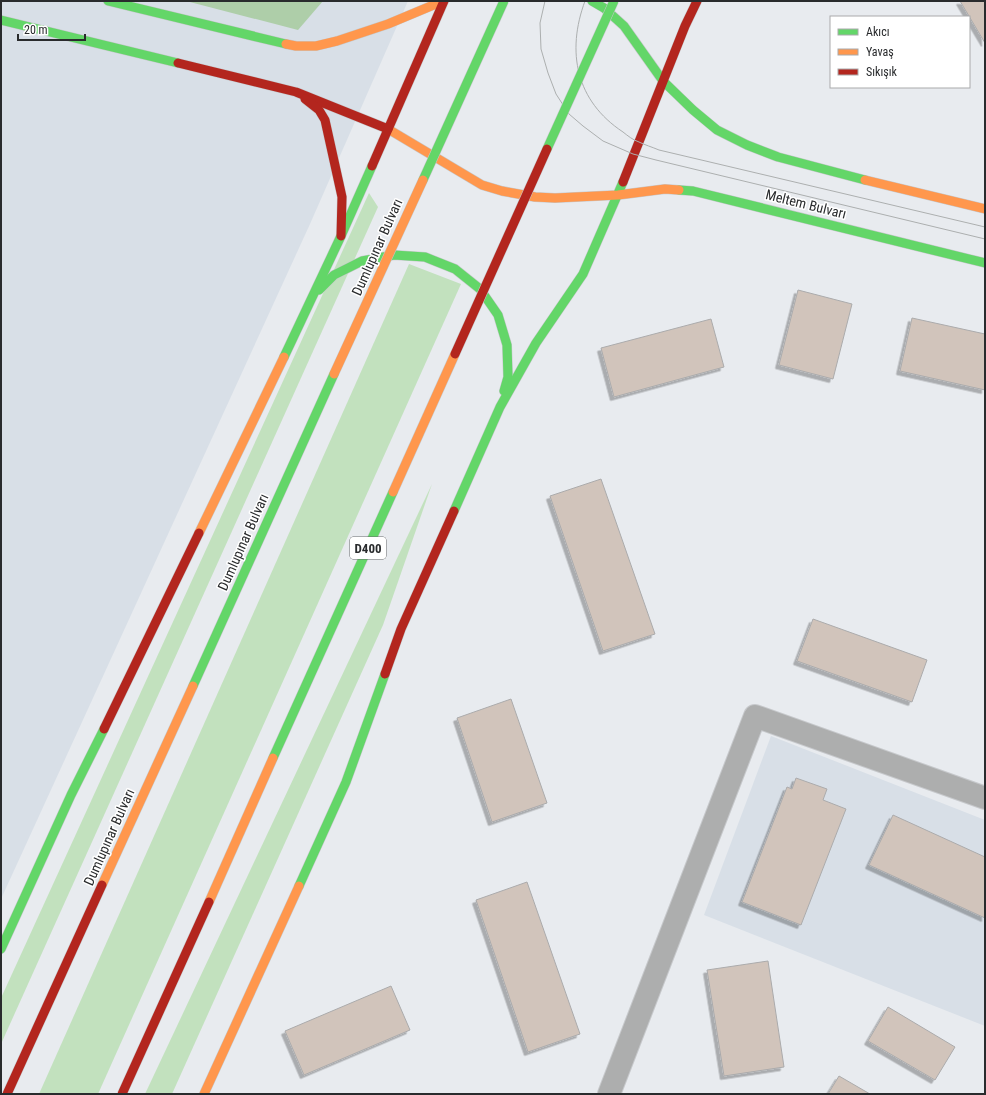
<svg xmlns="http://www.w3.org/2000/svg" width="986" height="1095" font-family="'Roboto Condensed',sans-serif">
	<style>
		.built { fill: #d8dfe7 }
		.green { fill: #c2e1be }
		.forest { fill: #aecea9 }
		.building { fill: #d1c4bb; stroke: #ababac; filter: url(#shadow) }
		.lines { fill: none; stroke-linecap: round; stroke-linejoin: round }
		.street-casing { stroke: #c6c8cb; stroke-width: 24 }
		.fast-casing { stroke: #c6c8cb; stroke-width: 10 }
		.slow-casing { stroke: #c6c8cb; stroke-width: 10 }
		.jam-casing { stroke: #c6c8cb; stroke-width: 10 }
		.street { stroke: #adaeae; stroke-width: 22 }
		.fast { stroke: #63d668; stroke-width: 9 }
		.slow { stroke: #ff974d; stroke-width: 9 }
		.jam { stroke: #b3261e; stroke-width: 9 }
		.tram { stroke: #acafaf; stroke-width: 1 }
		.fast-bridge-casing { stroke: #c6c8cb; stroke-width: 10; stroke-linecap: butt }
		.slow-bridge-casing { stroke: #c6c8cb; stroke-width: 10; stroke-linecap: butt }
		.jam-bridge-casing { stroke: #c6c8cb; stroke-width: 10; stroke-linecap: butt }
		.fast-bridge { stroke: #63d668; stroke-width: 9 }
		.slow-bridge { stroke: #ff974d; stroke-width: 9 }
		.jam-bridge { stroke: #b3261e; stroke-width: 9 }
		.labels { text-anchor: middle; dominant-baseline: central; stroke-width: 3; stroke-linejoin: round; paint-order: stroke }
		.shield { fill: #fff; stroke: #696b6c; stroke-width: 1 }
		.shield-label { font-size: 13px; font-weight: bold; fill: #292b2d }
		.street-label { font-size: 14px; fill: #292b2d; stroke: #fff }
	</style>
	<defs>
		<filter id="shadow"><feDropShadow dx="-3.5" dy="3.5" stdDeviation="0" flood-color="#0004"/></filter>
	</defs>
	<rect width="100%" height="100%" fill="#e8ebef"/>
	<!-- built -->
	<g class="built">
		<polygon points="1,1 408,1 310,224 1,899"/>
		<polygon points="771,736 985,820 985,1026 704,915"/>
	</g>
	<!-- green -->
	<g class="green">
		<polygon points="369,193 378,207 1,1044 1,998"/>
		<polygon points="409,264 461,284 98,1094 39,1094"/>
		<polygon points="432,484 383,625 172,1094 145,1094"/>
	</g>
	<!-- forest -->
	<polygon class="forest" points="186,1 323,1 298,30"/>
	<!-- building -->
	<g class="building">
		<polygon points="960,1 985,1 985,43"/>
		<polygon points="798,290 852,304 833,379 779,365"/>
		<polygon points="912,318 985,334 985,390 900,371"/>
		<polygon points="711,319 724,367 614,397 601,348"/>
		<polygon points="601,479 655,634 603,651 550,496"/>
		<polygon points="813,619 927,660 912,702 797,661"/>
		<polygon points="511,699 547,803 492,822 457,718"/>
		<polygon points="796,778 827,789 823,800 846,809 801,925 742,902 787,787 792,789"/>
		<polygon points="893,815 985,857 985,918 869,865"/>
		<polygon points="527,882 580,1034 528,1052 476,900"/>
		<polygon points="768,961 784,1067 724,1076 707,970"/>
		<polygon points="391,986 410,1030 304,1075 285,1031"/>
		<polygon points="888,1007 955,1047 935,1080 868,1041"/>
		<polygon points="839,1076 870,1094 828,1094"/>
	</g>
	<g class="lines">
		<!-- street casing -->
		<g class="street-casing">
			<polyline id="street" points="609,1094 755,716 985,798"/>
		</g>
		<!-- fast casing -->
		<g class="fast-casing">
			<g id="fast">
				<polyline points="108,1 286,44"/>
				<polyline points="592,1 604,8 624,26 663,81 693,110 717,130 747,145 778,157 865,180"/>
				<polyline points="1,20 178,63"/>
				<polyline points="679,190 693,191 985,263"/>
				<polyline points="319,290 334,275 362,261 394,255 425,257 455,269 480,289 498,315 507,345 508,377 504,391"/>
				<polyline points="284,357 341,236 372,166"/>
				<polyline points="454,511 500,407 536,343 583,274 623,182"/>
				<polyline points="299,886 346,782 385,674"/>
				<polyline points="1,949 71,795 104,729"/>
			</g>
		</g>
		<!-- slow casing -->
		<g class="slow-casing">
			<g id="slow">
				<polyline points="286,44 296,46 316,46 337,41 388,24 443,1"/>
				<polyline points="388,129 482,185 502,191 535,197 555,198 618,195 665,189 679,190"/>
				<polyline points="865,180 985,209"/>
				<polyline points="199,533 284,357"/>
				<polyline points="204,1094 299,886"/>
			</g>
		</g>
		<!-- jam casing -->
		<g class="jam-casing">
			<g id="jam">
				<polyline points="178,63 296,92 388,129"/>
				<polyline points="305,99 319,110 325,120 342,197 341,236"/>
				<polyline points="372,166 444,1"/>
				<polyline points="623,182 685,26 697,1"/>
				<polyline points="385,674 401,629 454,511"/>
				<polyline points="104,729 199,533"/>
			</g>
		</g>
		<!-- street -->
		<use href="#street" class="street"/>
		<!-- fast -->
		<use href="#fast" class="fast"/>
		<!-- slow -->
		<use href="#slow" class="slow"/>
		<!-- jam -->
		<use href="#jam" class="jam"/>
		<!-- tram -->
		<g class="tram">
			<polyline points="545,1 540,23 541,49 548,73 556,94 569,114 583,126 603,141 633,154 656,160 985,239"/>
			<path d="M585 1C566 52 576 101 623 132 628 136 633 140 639 142 645 145 652 147 659 150L985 227"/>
		</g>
		<!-- fast-bridge casing -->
		<g class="fast-bridge-casing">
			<g id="fast-bridge">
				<polyline points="547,149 614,1"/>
				<polyline points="423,180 504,1"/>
				<polyline points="193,686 334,374"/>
				<polyline points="273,758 393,492"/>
			</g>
		</g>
		<!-- slow-bridge casing -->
		<g class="slow-bridge-casing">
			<g id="slow-bridge">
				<polyline points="334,374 423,180"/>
				<polyline points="393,492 455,354"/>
				<polyline points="102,885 193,686"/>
				<polyline points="209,902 273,758"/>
			</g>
		</g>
		<!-- jam-bridge casing -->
		<g class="jam-bridge-casing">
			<g id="jam-bridge">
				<polyline points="455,354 547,149"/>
				<polyline points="7,1094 102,885"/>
				<polyline points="122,1094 209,902"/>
			</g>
		</g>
		<!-- fast-bridge -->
		<use href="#fast-bridge" class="fast-bridge"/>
		<!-- slow-bridge -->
		<use href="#slow-bridge" class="slow-bridge"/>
		<!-- jam-bridge -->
		<use href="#jam-bridge" class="jam-bridge"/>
	</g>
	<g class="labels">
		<!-- shield labels -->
		<rect class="shield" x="350" y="537" width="36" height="22" rx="3"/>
		<g class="shield-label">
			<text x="368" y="548">D400</text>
		</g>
		<!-- street labels -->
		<g class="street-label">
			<text transform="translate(806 204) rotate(14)">Meltem Bulvarı</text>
			<text transform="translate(377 247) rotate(-66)">Dumlupınar Bulvarı</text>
			<text transform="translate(243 542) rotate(-66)">Dumlupınar Bulvarı</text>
			<text transform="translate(109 837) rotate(-66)">Dumlupınar Bulvarı</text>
		</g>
	</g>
	<!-- border -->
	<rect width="986" height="1095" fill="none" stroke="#292b2d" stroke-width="4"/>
	<!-- legend -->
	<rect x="830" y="16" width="140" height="72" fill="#ffffff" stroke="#a9aaab"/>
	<rect x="838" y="29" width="20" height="6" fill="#63d668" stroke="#a9aaab"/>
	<text x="866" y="36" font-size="12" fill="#292b2d">Akıcı</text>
	<rect x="838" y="49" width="20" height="6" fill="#ff974d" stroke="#a9aaab"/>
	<text x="866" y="56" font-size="12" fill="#292b2d">Yavaş</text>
	<rect x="838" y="69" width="20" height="6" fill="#b3261e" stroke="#a9aaab"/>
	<text x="866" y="76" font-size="12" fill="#292b2d">Sıkışık</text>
	<!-- scale -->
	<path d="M18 34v6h67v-6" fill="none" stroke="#292b2d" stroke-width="2"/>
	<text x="24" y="34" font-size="12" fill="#292b2d" stroke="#ffffff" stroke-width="3" paint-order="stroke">20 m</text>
</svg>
